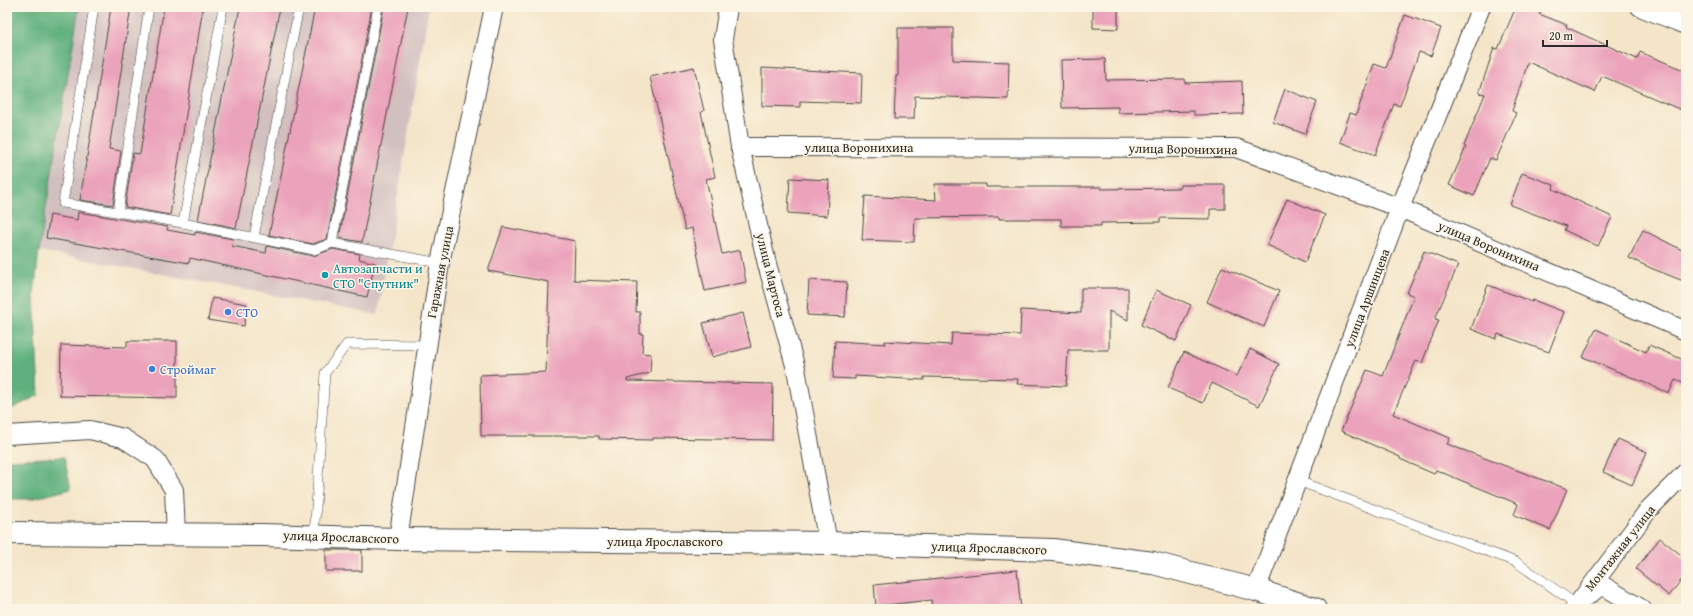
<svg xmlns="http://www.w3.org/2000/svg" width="1693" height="616" font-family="'Gentium Book Plus',serif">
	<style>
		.industrial { fill: #d2bfc0 }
		.forest { fill: #5eb07e; stroke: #446e54 }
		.building { fill: #eba2bb }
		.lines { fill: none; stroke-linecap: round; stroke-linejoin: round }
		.lane-casing { stroke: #494743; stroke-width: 10 }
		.street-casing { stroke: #494743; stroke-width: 20 }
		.secondary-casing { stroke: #494743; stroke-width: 24 }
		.lane { stroke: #fff; stroke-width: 9 }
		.street { stroke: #fff; stroke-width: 18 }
		.secondary { stroke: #fff; stroke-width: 22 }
		.culture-dot { fill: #0f9aa8; stroke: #fcf5e5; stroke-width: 1.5 }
		.shop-dot { fill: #3f7fe0; stroke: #fcf5e5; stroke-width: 1.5 }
		.labels { text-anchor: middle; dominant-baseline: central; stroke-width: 3; stroke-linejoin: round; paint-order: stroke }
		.street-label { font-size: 13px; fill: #2b2b2b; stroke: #fcf5e5 }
		.culture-label { font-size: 13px; fill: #0d838f; stroke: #fcf5e5; text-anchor: start }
		.shop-label { font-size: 13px; fill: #366cbe; stroke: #fcf5e5; text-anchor: start }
	</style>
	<rect width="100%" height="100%" fill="#fcf5e5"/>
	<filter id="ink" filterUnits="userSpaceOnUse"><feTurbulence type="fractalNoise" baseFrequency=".025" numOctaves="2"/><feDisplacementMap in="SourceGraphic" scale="8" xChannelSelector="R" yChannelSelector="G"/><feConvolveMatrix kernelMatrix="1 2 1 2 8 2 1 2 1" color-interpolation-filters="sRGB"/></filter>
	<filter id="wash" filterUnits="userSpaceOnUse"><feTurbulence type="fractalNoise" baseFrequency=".012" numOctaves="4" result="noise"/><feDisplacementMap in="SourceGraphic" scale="16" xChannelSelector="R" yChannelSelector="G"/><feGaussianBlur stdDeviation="0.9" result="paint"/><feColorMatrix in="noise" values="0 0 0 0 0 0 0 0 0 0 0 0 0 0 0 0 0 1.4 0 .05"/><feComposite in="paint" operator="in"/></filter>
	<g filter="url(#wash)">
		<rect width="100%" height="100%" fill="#f4e5c9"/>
		<!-- industrial -->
		<polygon class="industrial" points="79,7 429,7 378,315 39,251"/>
		<!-- forest -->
		<g class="forest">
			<polygon points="7,7 79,7 39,251 34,295 39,395 7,411"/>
			<polygon points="64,457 71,489 31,499 7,499 7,460"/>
		</g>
		<g id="blocks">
			<!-- building -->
			<g class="building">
				<polygon points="111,7 131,7 109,149 121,151 113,205 80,200"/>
				<polygon points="164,7 203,7 170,215 125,207 133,153 140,154"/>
				<polygon points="240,7 280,7 236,228 198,220"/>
				<polygon points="315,7 372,7 327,239 313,244 269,235"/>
				<polygon points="384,7 408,7 362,242 339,238"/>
				<polygon points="1093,7 1118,7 1118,29 1093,28"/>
				<polygon points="1516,7 1542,7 1539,14 1567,25 1566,27 1637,59 1640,52 1686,71 1686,112 1602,76 1595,92 1528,62 1512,111 1516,113 1506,137 1496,160 1490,158 1474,196 1449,185 1466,147 1464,146 1485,94 1479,93 1494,48 1498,49"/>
				<polygon points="1405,15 1441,28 1431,56 1419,52 1400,106 1394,104 1375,155 1340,142 1350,113 1356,115 1374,64 1386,68"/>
				<polygon points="898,28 953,28 953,60 1009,62 1008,99 915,96 914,119 894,119 896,76 898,76"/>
				<polygon points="1105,59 1106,80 1185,79 1185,83 1242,81 1243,114 1194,115 1194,111 1118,113 1118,107 1062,108 1061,60"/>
				<polygon points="694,67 704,111 701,112 715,177 706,179 722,254 740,250 746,282 705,291 692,228 685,230 650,77"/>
				<polygon points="762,68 862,73 861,103 800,101 800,107 762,106"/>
				<polygon points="1285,89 1317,102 1305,134 1273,122"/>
				<polygon points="1522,173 1554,185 1553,189 1612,217 1598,246 1564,230 1566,226 1510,205"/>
				<polygon points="790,178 829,180 827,216 788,213"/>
				<polygon points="935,184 986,184 986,187 1101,187 1101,189 1180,188 1180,185 1225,185 1225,209 1210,209 1210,219 1160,218 1160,222 1101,223 1101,226 1061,226 1061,219 999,219 999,217 915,218 914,242 862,240 865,196 936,200"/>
				<polygon points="1287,199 1325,215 1305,262 1267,245"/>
				<polygon points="78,212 168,227 167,230 195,235 195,232 233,239 232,246 266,253 267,246 313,256 333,249 360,254 359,259 375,263 367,297 190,258 189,263 46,238 50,215 77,220"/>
				<polygon points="503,227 575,241 574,280 637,282 636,312 640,312 640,334 643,334 642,353 651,354 650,373 627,379 627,381 773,384 772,440 653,438 653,440 599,439 599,436 481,436 480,375 546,372 549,282 488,271"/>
				<polygon points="1643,230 1686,252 1686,282 1653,269 1629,258"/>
				<polygon points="1424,251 1458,265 1435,319 1439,320 1422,363 1416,361 1393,414 1450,438 1447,444 1567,489 1550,530 1514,515 1518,504 1436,470 1434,474 1400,459 1400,457 1341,431 1367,370 1383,376 1414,296 1407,293"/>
				<polygon points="1222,267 1279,291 1264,327 1207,302"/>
				<polygon points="809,280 847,282 845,317 807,315"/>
				<polygon points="1488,285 1532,302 1533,300 1564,312 1549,352 1498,334 1496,339 1471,329"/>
				<polygon points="1081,288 1128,288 1128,320 1109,311 1109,350 1068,350 1066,386 1017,384 1018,379 924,377 924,380 855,376 855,379 833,378 835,341 885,344 885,341 951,345 952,333 1020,335 1021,310 1081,313"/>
				<polygon points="1156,290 1191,305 1176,341 1141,325"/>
				<polygon points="212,298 247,304 244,326 208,320"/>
				<polygon points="743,313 751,347 712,357 703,323"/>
				<polygon points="1596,329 1646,352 1649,345 1686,361 1686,384 1675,380 1669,393 1583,357"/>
				<polygon points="127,341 177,341 177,398 60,396 61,345 127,347"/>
				<polygon points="1250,349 1279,364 1259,406 1212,383 1203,403 1168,388 1184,352 1237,376"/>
				<polygon points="1618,439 1647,452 1632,485 1603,472"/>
				<polygon points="1660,538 1686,559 1686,574 1669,596 1636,569"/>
				<rect x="326" y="550" width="36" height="21"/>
				<polygon points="1017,570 1021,609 932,609 931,600 876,606 874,585"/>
			</g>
		</g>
	</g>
	<g filter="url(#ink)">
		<use href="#blocks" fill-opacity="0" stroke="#494743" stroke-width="1"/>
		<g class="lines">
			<!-- lane casing -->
			<g class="lane-casing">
				<g id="lane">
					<polyline points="94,7 63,203 183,223 314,250 332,243 440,263"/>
					<polyline points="118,212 149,7"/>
					<polyline points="183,223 223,7"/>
					<polyline points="254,237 299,7"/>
					<polyline points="332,243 378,7"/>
					<polyline points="1298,481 1516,562 1576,604"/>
					<polyline points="314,537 325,373 347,344 427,345"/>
				</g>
			</g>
			<!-- street casing -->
			<g class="street-casing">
				<g id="street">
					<polyline points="728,7 723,39 740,147 767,264 796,369 828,543"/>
					<polyline points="1640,7 1686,25"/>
					<polyline points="740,147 1236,148 1400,208 1686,331"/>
					<polyline points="7,435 90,430 123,438 155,459 174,490 176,534"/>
					<polyline points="398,539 440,263 494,7"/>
					<polyline points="1256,590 1400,208 1481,7"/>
					<polyline points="1586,597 1602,585 1642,609"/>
					<polyline points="1574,609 1649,509 1686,472"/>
				</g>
			</g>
			<!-- secondary casing -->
			<g class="secondary-casing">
				<polyline id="secondary" points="7,533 263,535 398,539 828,543 1053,550 1153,563 1256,590 1315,609"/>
			</g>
			<!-- lane -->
			<use href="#lane" class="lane"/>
			<!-- street -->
			<use href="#street" class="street"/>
			<!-- secondary -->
			<use href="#secondary" class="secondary"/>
		</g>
	</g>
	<!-- markers -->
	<circle class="culture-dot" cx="325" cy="275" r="4"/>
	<g class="shop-dot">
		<circle cx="228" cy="312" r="4"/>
		<circle cx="152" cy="369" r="4"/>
	</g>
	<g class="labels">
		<!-- street labels -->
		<g class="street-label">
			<text x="859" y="147">улица Воронихина</text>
			<text transform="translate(1183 149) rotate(1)">улица Воронихина</text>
			<text transform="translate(1489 246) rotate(23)">улица Воронихина</text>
			<text transform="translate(440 272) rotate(-79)">Гаражная улица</text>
			<text transform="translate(771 275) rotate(76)">улица Мартоса</text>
			<text transform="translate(1367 298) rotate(-69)">улица Аршинцева</text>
			<text transform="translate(341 537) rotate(2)">улица Ярославского</text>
			<text x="665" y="541">улица Ярославского</text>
			<text transform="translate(989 548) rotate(2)">улица Ярославского</text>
			<text transform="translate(1620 548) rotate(-52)">Монтажная улица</text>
		</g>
		<!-- culture labels -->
		<g class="culture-label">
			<text x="333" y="268">Автозапчасти и<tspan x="333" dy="15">СТО "Спутник"</tspan></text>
		</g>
		<!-- shop labels -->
		<g class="shop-label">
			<text x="236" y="312">СТО</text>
			<text x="160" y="369">Строймаг</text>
		</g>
	</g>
	<!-- margin -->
	<rect width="1693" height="616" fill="none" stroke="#fcf5e5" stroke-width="24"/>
	<!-- scale -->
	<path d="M1543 40v6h64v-6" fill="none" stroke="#2b2b2b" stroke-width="2"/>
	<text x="1549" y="40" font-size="12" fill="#2b2b2b" stroke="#fcf5e5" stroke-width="3" paint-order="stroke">20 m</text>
</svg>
